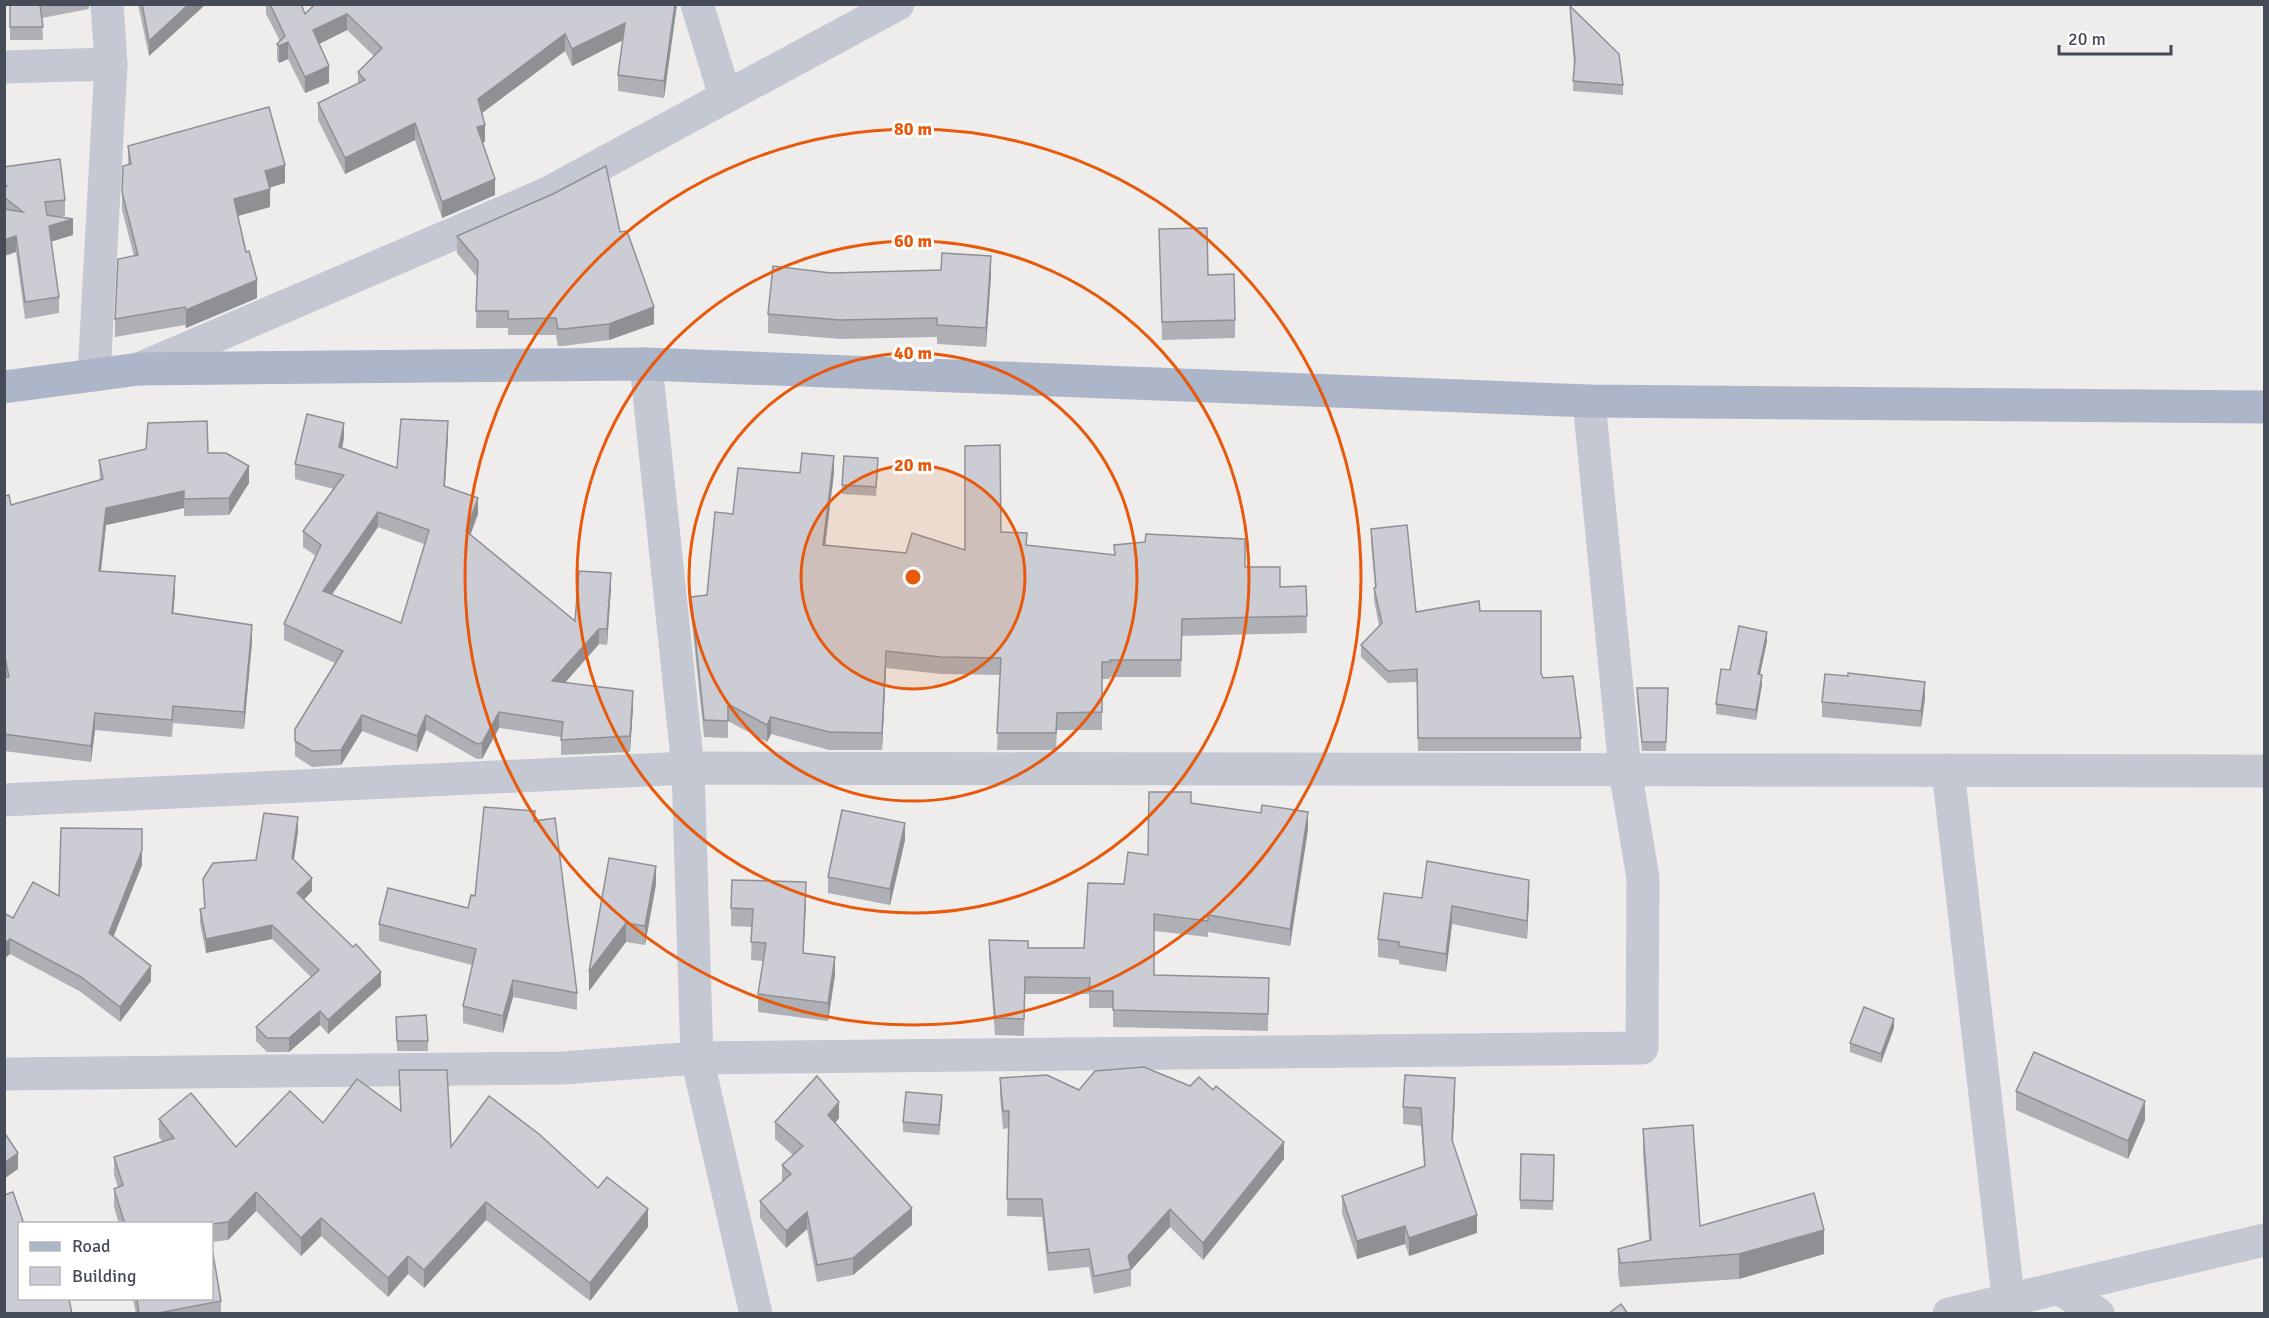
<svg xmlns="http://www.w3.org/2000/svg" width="2269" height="1318" font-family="Signika,sans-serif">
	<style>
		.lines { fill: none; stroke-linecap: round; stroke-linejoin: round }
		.minor { stroke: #c3c8d3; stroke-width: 33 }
		.major { stroke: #adb5c9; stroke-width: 33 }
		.wall { fill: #afb0b6; fill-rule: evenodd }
		.shaded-wall { fill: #8f9094 }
		.building { fill: #cccdd4; stroke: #8f9094; stroke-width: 1.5; fill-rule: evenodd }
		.ring { fill: none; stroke: #e8590c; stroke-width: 3 }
		.centre { fill: #e8590c; stroke: #fff; stroke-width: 3 }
		.ring-label { font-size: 18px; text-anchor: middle; font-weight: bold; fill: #e8590c; stroke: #fff; stroke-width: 6; stroke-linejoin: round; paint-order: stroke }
	</style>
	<rect width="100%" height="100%" fill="#efedec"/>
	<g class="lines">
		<!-- minor -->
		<g class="minor">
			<polyline points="697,4 725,96"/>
			<polyline points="4,67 111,64"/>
			<polyline points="646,364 688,768 697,1058 756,1314"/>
			<polyline points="139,369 546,194 898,4"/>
			<polyline points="94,375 111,64 107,4"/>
			<polyline points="1948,770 2010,1314"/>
			<polyline points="4,800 688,768 2264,771"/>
			<polyline points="4,1074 562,1068 697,1058 1642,1048 1643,878 1625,770 1589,401"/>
			<polyline points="2059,1288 2098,1314"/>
			<polyline points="1949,1314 2264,1240"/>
		</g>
		<!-- major -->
		<polyline class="major" points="4,387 139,369 646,364 1589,401 2264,407"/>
	</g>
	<!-- wall -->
	<g class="wall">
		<polygon points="10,4 89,4 89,9 42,18 43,40 10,40"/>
		<polygon points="138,4 206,4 149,56"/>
		<polygon points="266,4 301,4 305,14 315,4 677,4 664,98 618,91 618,75 623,40 572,66 565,51 482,113 485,142 482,143 495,195 442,218 415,140 345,174 318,120 318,103 358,84 358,72 374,56 347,30 319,44 329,83 305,93 288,59 279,63 277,60 277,44 280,41 266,14"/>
		<polygon points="1570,6 1623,85 1623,95 1573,91 1574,65 1570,16"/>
		<polygon points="128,146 285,183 270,187 270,207 238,216 257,298 186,328 185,325 115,337 115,319 134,256 122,210 122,192 128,164"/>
		<polygon points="4,167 65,200 65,216 58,217 73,235 51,242 59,297 59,313 25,319 16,252 4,256"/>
		<polygon points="1159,229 1235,320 1235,338 1162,340"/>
		<polygon points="620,232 654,324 609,340 563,346 558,346 556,335 508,335 508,328 476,328 477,277 457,253 457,236"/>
		<polygon points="831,273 991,275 986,347 937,344 937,337 840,339 768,333 768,314"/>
		<path d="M448 437 445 486 478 514 470 535 575 621 611 588 607 645 599 644 565 683 633 707 630 752 561 755V737L499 728 482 759H477L426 730 417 752 362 731 341 765 312 767 295 756V729L335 663 284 640V624L316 556 303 547V531L334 489 295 479V464L344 438 342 448 397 468ZM378 527 424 544 401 623 332 595Z"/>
		<polygon points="208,453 249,483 229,515 184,516 184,508 106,525 101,571 175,593 173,613 252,642 244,729 173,723 172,737 95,730 91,762 4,751 4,677 6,677 4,670 4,496 11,505 100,480 99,460"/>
		<polygon points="878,467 876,496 842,494 842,485"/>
		<polygon points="800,473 834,473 825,546 906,553 965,550 1001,532 1027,545 1114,555 1114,545 1245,567 1280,587 1306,586 1307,633 1182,636 1181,677 1110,677 1110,679 1102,679 1102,730 1057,730 1056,750 997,750 1000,675 941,674 886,668 882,750 829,750 771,734 767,742 728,721 728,738 704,737 691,614 691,597 707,595 733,514"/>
		<polygon points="1371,529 1416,612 1480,611 1541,674 1543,678 1581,738 1581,751 1418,751 1417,682 1388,683 1361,657 1361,645 1379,626 1374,600 1374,588 1375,588 1371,542"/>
		<polygon points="1767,641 1760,674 1762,684 1756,720 1716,714 1716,704 1730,670"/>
		<polygon points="1637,688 1668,697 1666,751 1642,751 1637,698"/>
		<polygon points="1925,698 1921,727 1822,717 1822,702"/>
		<polygon points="1191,803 1308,829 1290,946 1208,932 1208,937 1154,931 1154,975 1269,978 1268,1031 1113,1027 1113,1008 1089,1008 1089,994 1025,994 1024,1036 995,1035 989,957 989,940 1028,948 1084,948 1124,884"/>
		<polygon points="535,821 577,993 577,1010 513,997 503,1033 463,1023 463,1006 472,965 379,941 379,924 468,908 475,896"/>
		<polygon points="298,831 294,860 312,891 304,900 381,986 328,1034 320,1025 289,1052 267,1052 256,1041 256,1027 311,977 272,939 206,953 200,923 200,909 204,908 203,879 256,860"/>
		<polygon points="905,840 890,905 828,893 828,877"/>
		<polygon points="609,858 656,884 645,945 626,942 589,991"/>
		<polygon points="142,865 113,937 151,981 120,1022 81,992 10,954 4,959 13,918 59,896"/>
		<polygon points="1422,898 1529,898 1527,939 1452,924 1446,972 1399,964 1399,960 1378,957 1378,939"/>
		<polygon points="806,899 803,953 835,975 828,1021 758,1012 758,994 763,961 751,960 752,927 731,926 731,908"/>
		<polygon points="396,1017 428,1041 428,1051 397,1051"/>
		<polygon points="1894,1028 1881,1063 1850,1052 1850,1043"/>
		<polygon points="399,1070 451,1147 598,1188 648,1227 590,1301 486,1220 424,1288 408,1274 388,1297 321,1236 301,1256 256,1211 228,1240 212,1242 212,1224 119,1224 114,1207 114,1189 118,1187 114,1175 114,1157 162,1141 159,1137 159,1119 236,1147 323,1123 400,1110"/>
		<polygon points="1000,1078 1079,1090 1284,1159 1203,1260 1170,1227 1131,1270 1131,1286 1094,1294 1089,1267 1048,1271 1042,1217 1007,1216 1009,1128 1003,1129 1000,1096"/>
		<polygon points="2016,1091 2145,1120 2128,1159 2016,1110"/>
		<polygon points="1455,1096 1453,1142 1477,1233 1409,1256 1405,1244 1357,1259 1342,1213 1342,1196 1424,1166 1421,1126 1403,1124 1403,1107"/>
		<polygon points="942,1105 939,1135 903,1132 903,1122"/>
		<polygon points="839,1118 835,1123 912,1225 853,1275 817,1282 807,1229 786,1248 760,1218 760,1201 782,1182 782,1165 793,1155 775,1139 775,1122"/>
		<polygon points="1643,1129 1700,1226 1824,1254 1739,1279 1620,1287 1618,1274 1618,1249 1649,1240 1643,1154"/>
		<polygon points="1521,1154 1554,1155 1553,1210 1520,1209"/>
		<polygon points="133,1299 212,1299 221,1301 221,1314 136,1314"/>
	</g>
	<!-- shaded-wall -->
	<g class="shaded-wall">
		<polygon points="189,4 206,4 149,56 149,41"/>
		<polygon points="675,4 677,4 664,98 664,81"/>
		<polygon points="347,14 347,30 313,47 313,30"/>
		<polygon points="625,23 625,39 572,66 572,49"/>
		<polygon points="565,34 565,51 478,116 478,99"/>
		<polygon points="288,42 288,59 279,63 279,46"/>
		<polygon points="329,66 329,83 305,93 305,77"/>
		<polygon points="415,123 415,140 345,174 345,158"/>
		<polygon points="485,125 485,142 477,144 477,127"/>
		<polygon points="5,127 5,142 4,143 4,128"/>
		<polygon points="285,165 285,183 265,189 265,171"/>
		<polygon points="495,179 495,195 442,218 442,202"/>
		<polygon points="270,189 270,207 234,217 234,199"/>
		<polygon points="73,219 73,235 49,242 49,226"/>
		<polygon points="16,236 16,252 4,256 4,240"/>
		<polygon points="991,256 991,275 986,347 986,328"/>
		<polygon points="257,280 257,298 186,328 186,310"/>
		<polygon points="654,307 654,324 609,340 609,324"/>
		<polygon points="448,421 448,437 444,501 444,486"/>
		<polygon points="344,423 344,438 339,462 339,447"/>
		<polygon points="834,456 834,473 823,562 823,545"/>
		<polygon points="249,466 249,483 229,515 229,498"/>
		<polygon points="184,491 184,508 106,525 99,587 99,571 106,508"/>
		<polygon points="478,498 478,514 466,547 466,531"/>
		<polygon points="378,512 378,527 323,607 323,591"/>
		<polygon points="611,573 611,588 607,645 607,629"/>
		<polygon points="175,576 175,593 172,629 172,613"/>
		<polygon points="252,625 252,642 244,729 244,712"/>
		<polygon points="599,629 599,644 552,697 552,681"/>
		<polygon points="1767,632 1767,641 1758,684 1758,674"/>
		<polygon points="886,651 886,668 882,750 882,733"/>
		<polygon points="1762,675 1762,684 1756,720 1756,710"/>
		<polygon points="1925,682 1925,698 1921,727 1921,711"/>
		<polygon points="633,691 633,707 630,752 630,736"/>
		<polygon points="499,712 499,728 482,759 482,743"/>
		<polygon points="95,713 95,730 91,762 91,746"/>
		<polygon points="362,715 362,731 341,765 341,750"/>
		<polygon points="426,715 426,730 417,752 417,736"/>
		<polygon points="771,717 771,734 767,742 767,725"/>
		<polygon points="1308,812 1308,829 1290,946 1290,929"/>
		<polygon points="298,817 298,831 292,872 292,858"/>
		<polygon points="905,823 905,840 890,905 890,889"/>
		<polygon points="142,829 142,865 109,948 109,933"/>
		<polygon points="656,866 656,884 645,945 645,926"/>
		<polygon points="312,878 312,891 297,907 297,893"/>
		<polygon points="1529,880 1529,898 1527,939 1527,921"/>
		<polygon points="806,882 806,899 803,971 803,953"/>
		<polygon points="1452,906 1452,924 1446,972 1446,954"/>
		<polygon points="626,923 626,942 589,991 589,972"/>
		<polygon points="272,925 272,939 206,953 206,939"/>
		<polygon points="10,939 10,954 4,959 4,944"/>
		<polygon points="835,957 835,975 828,1021 828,1003"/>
		<polygon points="151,966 151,981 120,1022 120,1007"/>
		<polygon points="381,972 381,986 328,1034 328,1020"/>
		<polygon points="513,980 513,997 503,1033 503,1016"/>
		<polygon points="320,1011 320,1025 289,1052 289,1038"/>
		<polygon points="1894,1019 1894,1028 1881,1063 1881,1054"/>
		<polygon points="1455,1078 1455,1096 1452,1157 1452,1140"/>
		<polygon points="942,1095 942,1105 939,1135 939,1125"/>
		<polygon points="2145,1101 2145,1120 2128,1159 2128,1141"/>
		<polygon points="839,1102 839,1118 828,1132 828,1115"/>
		<polygon points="1284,1142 1284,1159 1203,1260 1203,1243"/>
		<polygon points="18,1153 18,1169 4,1179 4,1163"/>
		<polygon points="256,1192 256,1211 228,1240 228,1222"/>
		<polygon points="486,1202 486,1220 424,1288 424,1270"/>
		<polygon points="912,1208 912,1225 853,1275 853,1258"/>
		<polygon points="648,1209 648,1227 590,1301 590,1283"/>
		<polygon points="1170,1209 1170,1227 1131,1270 1128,1256"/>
		<polygon points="807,1212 807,1229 786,1248 786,1231"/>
		<polygon points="1477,1215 1477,1233 1409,1256 1409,1238"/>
		<polygon points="321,1218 321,1236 301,1256 301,1238"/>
		<polygon points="1405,1226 1405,1244 1357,1259 1357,1241"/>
		<polygon points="1824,1230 1824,1254 1739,1279 1739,1254"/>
		<polygon points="408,1256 408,1274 388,1297 388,1278"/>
	</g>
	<!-- building -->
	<g class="building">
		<polygon points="10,4 44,4 40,5 43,27 10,27"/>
		<polygon points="142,4 189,4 149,41"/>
		<polygon points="270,4 301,4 305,14 315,4 675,4 664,81 618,75 625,23 572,49 565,34 478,99 485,125 477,127 495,179 442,202 415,123 345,158 318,103 365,80 358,72 382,48 347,14 313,30 329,66 305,77 288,42 279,46 277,44 285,36"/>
		<polygon points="1570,6 1619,54 1623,85 1573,81 1575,60"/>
		<polygon points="269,107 285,165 265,171 270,189 234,199 246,252 249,251 257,280 186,310 185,307 115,319 118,259 138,255 122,192 123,166 131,164 128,146"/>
		<polygon points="60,159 65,200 45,202 47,215 73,219 49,226 59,297 25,302 16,236 4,240 4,209 23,212 4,197 4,187 7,186 4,184 4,167"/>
		<polygon points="606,166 620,232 627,231 654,307 609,324 563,329 558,329 556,318 508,319 508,311 476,311 478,261 457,236 553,194"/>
		<polygon points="1207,228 1208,275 1234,274 1235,320 1162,322 1159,229"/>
		<polygon points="942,253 991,256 986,328 937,325 937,318 840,320 768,314 773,266 831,273 941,270"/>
		<path d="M307 414 344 423 339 447 397 468 401 419 448 421 444 486 478 498 466 531 575 621 579 571 611 573 607 629H599L552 681 633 691 630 736 561 740 563 722 499 712 482 743 477 744 426 715 417 736 362 715 341 750 312 751 295 741V729L343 651 284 624 321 545 303 531 344 475 295 464ZM378 512 429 530 401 623 323 591Z"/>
		<polygon points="207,421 208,453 226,453 249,466 229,498 184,499 184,491 106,508 99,571 175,576 172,613 252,625 244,712 173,706 172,720 95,713 91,746 4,734 4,677 9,677 4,653 4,496 9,495 11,505 103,479 99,460 146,449 148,423"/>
		<polygon points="1000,445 1001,532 1027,533 1026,545 1115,555 1114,545 1145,542 1146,534 1245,539 1245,567 1280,567 1280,587 1306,586 1307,616 1182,619 1181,660 1110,660 1110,662 1102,662 1102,712 1057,713 1056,733 997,733 1001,658 941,657 886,651 882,733 829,732 771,717 767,725 728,704 728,721 704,720 691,597 707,595 715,512 733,514 738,468 800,473 802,453 834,456 823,545 906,553 912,533 965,550 965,446"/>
		<polygon points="844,456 878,458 876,487 842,485"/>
		<polygon points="1407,525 1416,612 1479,601 1480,611 1541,611 1541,673 1543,678 1573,676 1581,738 1418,738 1417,669 1388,671 1361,645 1382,623 1374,588 1376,587 1371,529"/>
		<polygon points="1739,626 1767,632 1758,674 1762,675 1756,710 1716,704 1721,669 1730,670"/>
		<polygon points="1848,673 1925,682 1921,711 1822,702 1825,674 1848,676"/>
		<polygon points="1637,688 1668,688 1666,742 1642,742"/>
		<polygon points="1149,792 1191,792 1191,803 1261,813 1262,805 1308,812 1290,929 1208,915 1208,921 1154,914 1154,975 1269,978 1268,1014 1113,1010 1113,991 1089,991 1090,978 1025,977 1024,1019 995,1018 989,940 1028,941 1028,948 1084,948 1088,883 1124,884 1128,852 1148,855"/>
		<polygon points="484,807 535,811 534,821 555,818 577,993 513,980 503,1016 463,1006 476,949 379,924 388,888 468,908 471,895 475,896"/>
		<polygon points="842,810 905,823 890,889 828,877"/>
		<polygon points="264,813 298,817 292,858 312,878 297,893 353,947 356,944 381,972 328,1020 320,1011 289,1038 267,1038 256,1027 319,970 272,925 206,939 200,909 205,908 203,879 213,863 256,860"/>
		<polygon points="61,828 142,829 142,850 109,933 151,966 120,1007 81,977 10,939 4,944 4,913 13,918 33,882 59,896"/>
		<polygon points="609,858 656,866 645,926 626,923 589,972"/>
		<polygon points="1427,861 1529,880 1527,921 1452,906 1446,954 1399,946 1399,942 1378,939 1384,893 1422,898"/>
		<polygon points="732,880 806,882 803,953 835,957 828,1003 758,994 766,943 751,942 753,909 731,908"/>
		<polygon points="1864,1007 1894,1019 1881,1054 1850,1043"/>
		<polygon points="426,1015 428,1041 397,1041 396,1017"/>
		<polygon points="2034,1052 2145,1101 2128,1141 2016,1091"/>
		<polygon points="1144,1067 1190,1086 1199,1077 1213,1090 1216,1086 1284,1142 1203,1243 1170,1209 1128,1256 1131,1269 1094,1276 1089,1249 1048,1253 1042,1199 1007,1199 1009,1111 1003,1111 1000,1078 1047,1075 1079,1090 1095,1071"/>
		<polygon points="399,1070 447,1070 451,1147 489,1096 539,1134 598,1188 607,1177 648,1209 590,1283 486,1202 424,1270 408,1256 388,1278 321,1218 301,1238 256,1192 228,1222 212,1224 125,1224 114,1189 123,1185 114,1157 174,1138 159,1119 191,1093 236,1147 290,1091 323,1123 357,1079 401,1111"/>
		<polygon points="1405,1075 1455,1078 1452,1140 1477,1215 1409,1238 1405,1226 1357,1241 1342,1196 1425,1166 1421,1108 1403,1107"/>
		<polygon points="817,1076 839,1102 828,1115 912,1208 853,1258 817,1265 807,1212 786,1231 760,1201 791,1174 782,1165 803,1146 775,1122"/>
		<polygon points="906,1092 942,1095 939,1125 903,1122"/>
		<polygon points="1693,1125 1700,1226 1814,1193 1824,1230 1739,1254 1620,1263 1618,1249 1651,1240 1643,1129"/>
		<polygon points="4,1132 18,1153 4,1163"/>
		<polygon points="1521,1154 1554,1155 1553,1201 1520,1200"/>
		<polygon points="13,1192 24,1224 20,1224 20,1299 69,1299 72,1314 4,1314 4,1195"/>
		<polygon points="212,1248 221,1301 153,1314 139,1314 137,1299 212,1299"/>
		<polygon points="1621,1304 1628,1314 1608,1314"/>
	</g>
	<!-- distance rings -->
	<circle cx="913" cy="577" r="112" fill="#e8590c" fill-opacity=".12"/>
	<g class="ring">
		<circle cx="913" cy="577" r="112"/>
		<circle cx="913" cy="577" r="224"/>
		<circle cx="913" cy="577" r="336"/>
		<circle cx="913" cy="577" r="448"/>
	</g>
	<circle cx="913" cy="577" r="9" class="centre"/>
	<g class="ring-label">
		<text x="913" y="135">80 m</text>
		<text x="913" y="247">60 m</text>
		<text x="913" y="359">40 m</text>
		<text x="913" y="471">20 m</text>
	</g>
	<!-- border -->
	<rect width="2269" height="1318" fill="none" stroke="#464b58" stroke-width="12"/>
	<!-- legend -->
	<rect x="18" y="1222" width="195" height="78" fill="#ffffff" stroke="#b5b7bc" stroke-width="1.5"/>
	<rect x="30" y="1242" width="30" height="9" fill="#adb5c9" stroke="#b5b7bc" stroke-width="1.5"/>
	<text x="72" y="1252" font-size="18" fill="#464b58">Road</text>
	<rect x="30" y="1267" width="30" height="18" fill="#cccdd4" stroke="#b5b7bc" stroke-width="1.5"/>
	<text x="72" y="1282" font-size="18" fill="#464b58">Building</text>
	<!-- scale -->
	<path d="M2059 45v9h112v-9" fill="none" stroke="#464b58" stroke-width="3"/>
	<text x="2068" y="45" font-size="18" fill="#464b58" stroke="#ffffff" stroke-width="4.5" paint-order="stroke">20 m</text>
</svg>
